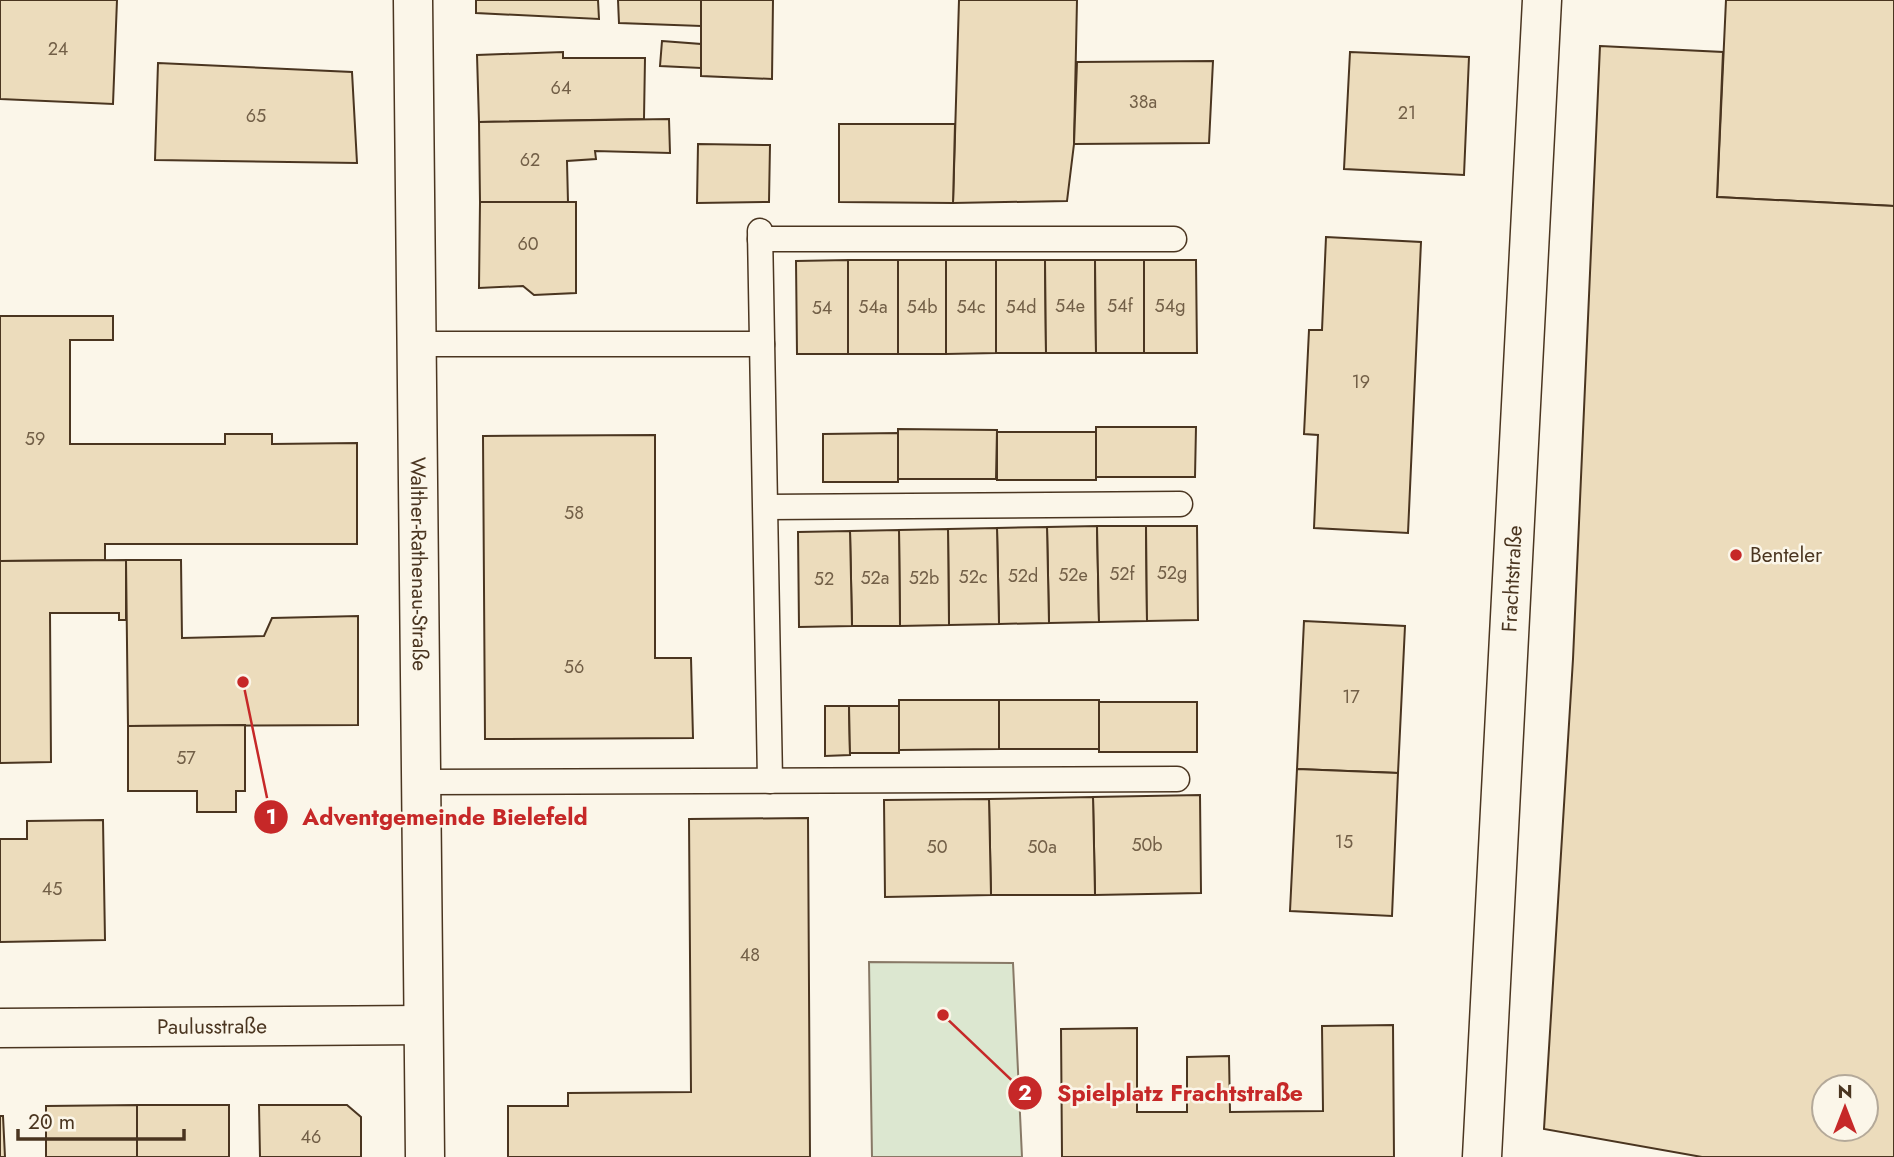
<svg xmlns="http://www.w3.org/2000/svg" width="1894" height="1157" font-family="Jost,sans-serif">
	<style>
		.green { fill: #dce7d0; stroke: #887966; stroke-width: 2 }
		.building { fill: #ecdcbc; stroke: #4a3520; stroke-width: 2; fill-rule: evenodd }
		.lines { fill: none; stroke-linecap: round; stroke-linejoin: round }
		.lane-casing { stroke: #4a3520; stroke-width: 27 }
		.street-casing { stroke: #4a3520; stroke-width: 41 }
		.lane { stroke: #fbf6e9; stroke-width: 24 }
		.street { stroke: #fbf6e9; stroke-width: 38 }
		.poi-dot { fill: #c62828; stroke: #fbf6e9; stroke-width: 2.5 }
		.labels { text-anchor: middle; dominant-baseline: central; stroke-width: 5; stroke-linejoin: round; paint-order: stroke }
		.number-label { font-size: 18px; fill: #725f47 }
		.poi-label { font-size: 21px; fill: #4a3520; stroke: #fbf6e9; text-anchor: start }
		.street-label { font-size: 21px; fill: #4a3520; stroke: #fbf6e9 }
		.leader { fill: none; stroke: #c62828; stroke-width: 2.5 }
		.callout-dot { fill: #c62828; stroke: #fbf6e9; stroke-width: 2.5 }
		.mark-label { font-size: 21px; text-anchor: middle; font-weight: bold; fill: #fff }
		.callout-label { font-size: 23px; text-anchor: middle; font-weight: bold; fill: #c62828; stroke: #fbf6e9; stroke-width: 5; stroke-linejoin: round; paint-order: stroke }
	</style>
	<rect width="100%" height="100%" fill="#fbf6e9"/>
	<!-- green -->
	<polygon class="green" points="869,962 1013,963 1022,1157 872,1157"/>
	<!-- building -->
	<g class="building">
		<polygon points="0,0 117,0 113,104 0,99"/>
		<polygon points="476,0 598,0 599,19 476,13"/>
		<polygon points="618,0 701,0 701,26 619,23"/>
		<polygon points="701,0 773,0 772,79 701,76"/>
		<polygon points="959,0 1077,0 1074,144 1067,201 953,203"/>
		<polygon points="1726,0 1894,0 1894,206 1717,197"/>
		<polygon points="662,41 701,44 701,68 660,66"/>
		<path d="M1600 46 1723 52 1717 197 1894 206V1157H1702L1544 1129 1573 659ZM1824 1087H1866V1129H1824Z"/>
		<polygon points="563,52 563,58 645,58 644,119 479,122 477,55"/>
		<polygon points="1350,52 1469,57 1464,175 1344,169"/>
		<polygon points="1213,61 1209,143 1074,144 1077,62"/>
		<polygon points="158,63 352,72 357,163 155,160"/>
		<polygon points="669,119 670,153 595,151 596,159 567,161 568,202 480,202 479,122"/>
		<polygon points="839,124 955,124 953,203 839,202"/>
		<polygon points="698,144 770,145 769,202 697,203"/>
		<polygon points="480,202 576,202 576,293 534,295 523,286 479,288"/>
		<polygon points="1326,237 1421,242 1408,533 1314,528 1318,435 1304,434 1309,330 1322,330"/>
		<polygon points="848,260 848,354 797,354 796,261"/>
		<rect x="848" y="260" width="50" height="94"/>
		<rect x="898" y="260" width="48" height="94"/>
		<polygon points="946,260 996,260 996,353 946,354"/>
		<polygon points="996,260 1045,260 1046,353 996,353"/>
		<polygon points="1045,260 1095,260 1096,353 1046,353"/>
		<polygon points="1095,260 1144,260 1144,353 1096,353"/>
		<polygon points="1144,260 1196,260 1197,353 1144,353"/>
		<polygon points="0,316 113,316 113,340 70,340 70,444 225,444 225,434 272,434 272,444 357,443 357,544 105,544 105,560 0,561"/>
		<polygon points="1096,427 1196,427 1195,477 1096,477"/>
		<polygon points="898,429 997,430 996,479 898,479"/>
		<rect x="997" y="432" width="99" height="48"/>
		<polygon points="898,433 898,482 823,482 823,434"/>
		<polygon points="655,435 655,658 691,658 693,738 485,739 483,436"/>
		<polygon points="1097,526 1099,622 1049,623 1047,527"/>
		<polygon points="1097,526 1146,526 1147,621 1099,622"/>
		<polygon points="1146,526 1197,526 1198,620 1147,621"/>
		<polygon points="1047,527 1049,623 999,624 997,528"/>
		<polygon points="997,528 999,624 949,625 948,529"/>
		<polygon points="948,529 949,625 900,626 899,530"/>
		<polygon points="899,530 900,626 852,626 850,531"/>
		<polygon points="850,531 852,626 799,627 798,532"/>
		<polygon points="126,560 181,560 182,638 264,636 272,618 358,616 358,725 128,726"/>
		<polygon points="126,560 126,620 119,620 119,613 50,613 51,762 0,763 0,561"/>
		<polygon points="1304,621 1405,626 1398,773 1297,769"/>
		<polygon points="899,700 999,700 999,749 899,750"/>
		<rect x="999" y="700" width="100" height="49"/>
		<rect x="1099" y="702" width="98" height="50"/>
		<polygon points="825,706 849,706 850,755 825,756"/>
		<polygon points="849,706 899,706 899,753 850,753"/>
		<polygon points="245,725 245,791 236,791 236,812 197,812 197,791 128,791 128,726"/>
		<polygon points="1297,769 1398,773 1392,916 1290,911"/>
		<polygon points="1200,795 1201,893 1095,895 1093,797"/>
		<polygon points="1093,797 1095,895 991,895 989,799"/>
		<polygon points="989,799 991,895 885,897 884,800"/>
		<polygon points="808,818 810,1157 508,1157 508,1106 568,1106 568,1093 691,1092 689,819"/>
		<polygon points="103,820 105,940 0,942 0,839 27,839 27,821"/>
		<polygon points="1393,1025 1394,1157 1062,1157 1061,1029 1137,1028 1137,1112 1187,1112 1187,1057 1229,1056 1230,1112 1323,1111 1322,1026"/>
		<polygon points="137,1105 137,1157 46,1157 46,1106"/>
		<rect x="137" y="1105" width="92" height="52"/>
		<polygon points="259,1105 347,1105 361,1117 361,1157 260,1157"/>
		<polygon points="0,1116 3,1116 5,1157 0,1157"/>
	</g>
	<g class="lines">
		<!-- lane casing -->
		<g class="lane-casing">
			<g id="lane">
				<polyline points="760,231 770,781"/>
				<polyline points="760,239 1174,239"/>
				<polyline points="417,344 762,344"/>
				<polyline points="766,507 1180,504"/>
				<polyline points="421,782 1177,779"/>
			</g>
		</g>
		<!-- street casing -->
		<g class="street-casing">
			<g id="street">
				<path id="s1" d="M413 0 425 1157"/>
				<path id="s2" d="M0 1028 423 1025"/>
				<path id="s3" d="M1482 1157 1542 0"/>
			</g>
		</g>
		<!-- lane -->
		<use href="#lane" class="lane"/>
		<!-- street -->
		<use href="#street" class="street"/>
	</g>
	<!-- markers -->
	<circle class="poi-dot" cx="1736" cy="555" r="7"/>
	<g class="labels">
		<!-- number labels -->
		<g class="number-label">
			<text x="58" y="49">24</text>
			<text x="561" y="88">64</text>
			<text x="1143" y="102">38a</text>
			<text x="1407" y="113">21</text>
			<text x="256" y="116">65</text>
			<text x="530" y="160">62</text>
			<text x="528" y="244">60</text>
			<text x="1070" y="306">54e</text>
			<text x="1120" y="306">54f</text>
			<text x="1170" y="306">54g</text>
			<text x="873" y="307">54a</text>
			<text x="922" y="307">54b</text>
			<text x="971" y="307">54c</text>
			<text x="1021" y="307">54d</text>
			<text x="822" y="308">54</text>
			<text x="1361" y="382">19</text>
			<text x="35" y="439">59</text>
			<text x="574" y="513">58</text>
			<text x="1172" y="573">52g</text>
			<text x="1122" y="574">52f</text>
			<text x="1073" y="575">52e</text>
			<text x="1023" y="576">52d</text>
			<text x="973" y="577">52c</text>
			<text x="875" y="578">52a</text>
			<text x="924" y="578">52b</text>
			<text x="824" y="579">52</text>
			<text x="574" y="667">56</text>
			<text x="1351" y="697">17</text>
			<text x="186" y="758">57</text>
			<text x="1344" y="842">15</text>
			<text x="1147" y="845">50b</text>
			<text x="937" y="847">50</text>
			<text x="1042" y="847">50a</text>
			<text x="52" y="889">45</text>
			<text x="750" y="955">48</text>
			<text x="311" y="1137">46</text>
		</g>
		<!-- poi labels -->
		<g class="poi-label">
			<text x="1750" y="555">Benteler</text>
		</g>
		<!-- street labels -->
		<g class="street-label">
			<text stroke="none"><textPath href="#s1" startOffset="564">Walther-Rathenau-Straße</textPath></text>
			<text stroke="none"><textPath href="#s3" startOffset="579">Frachtstraße</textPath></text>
			<text stroke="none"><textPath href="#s2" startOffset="212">Paulusstraße</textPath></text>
		</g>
	</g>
	<!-- callouts -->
	<path class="leader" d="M243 682L271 817M943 1015L1025 1093"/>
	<g class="callout-dot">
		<circle cx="243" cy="682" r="7"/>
		<circle cx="943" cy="1015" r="7"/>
		<circle cx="271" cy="817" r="18"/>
		<circle cx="1025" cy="1093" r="18"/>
	</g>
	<g class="mark-label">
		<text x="271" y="824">1</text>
		<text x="1025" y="1100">2</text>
	</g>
	<g class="callout-label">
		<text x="445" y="825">Adventgemeinde Bielefeld</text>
		<text x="1180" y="1101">Spielplatz Frachtstraße</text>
	</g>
	<!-- north arrow -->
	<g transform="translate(1845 1108)"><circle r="33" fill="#fbf6e9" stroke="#b4a999" stroke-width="2"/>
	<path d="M0-5L12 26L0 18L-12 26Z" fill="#c62828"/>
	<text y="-10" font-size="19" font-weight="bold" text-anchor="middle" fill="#4a3520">N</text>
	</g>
	<!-- scale -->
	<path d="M18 1129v10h166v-10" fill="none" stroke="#4a3520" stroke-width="3.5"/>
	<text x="28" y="1129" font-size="21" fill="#4a3520" stroke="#fbf6e9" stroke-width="5" paint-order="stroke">20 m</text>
</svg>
